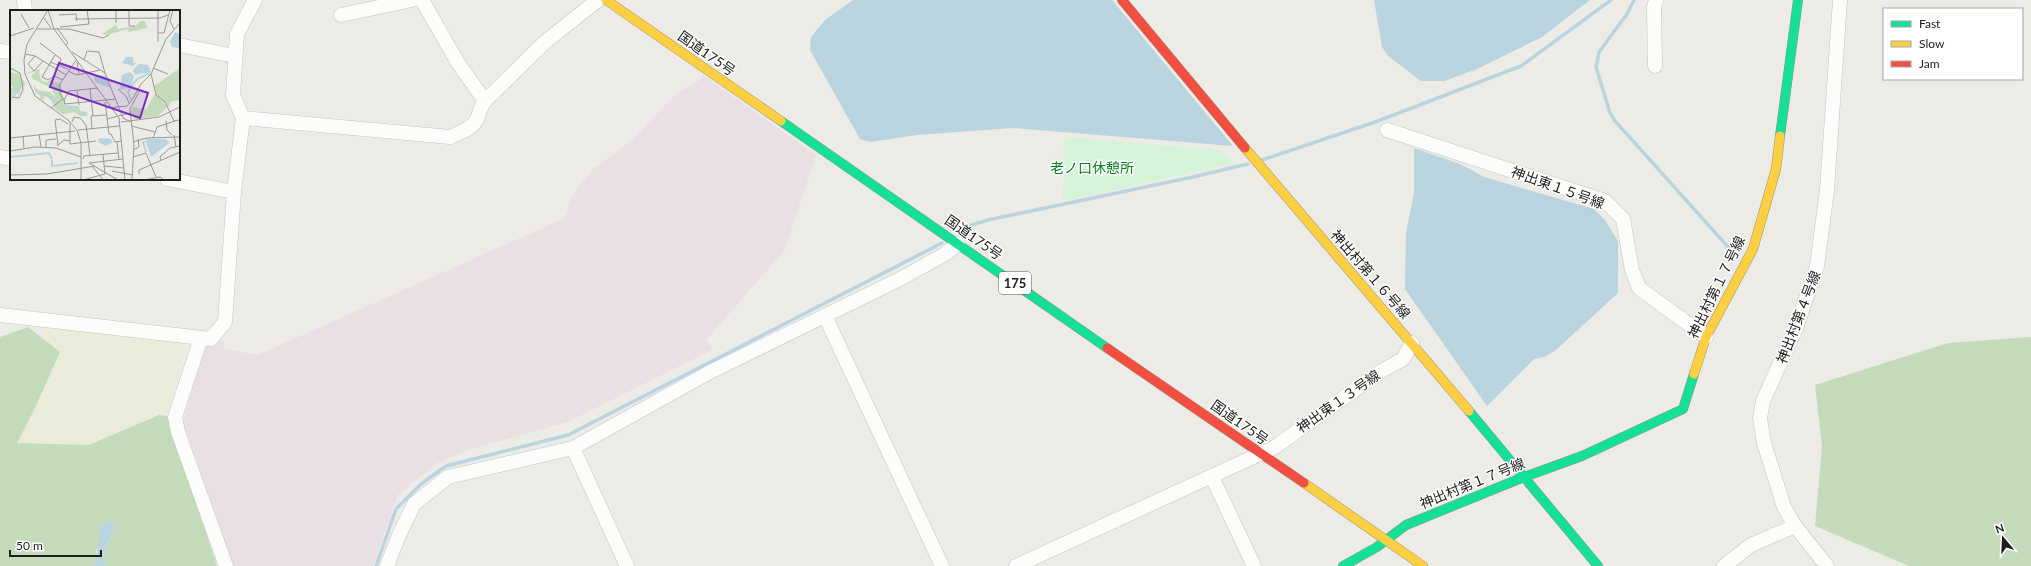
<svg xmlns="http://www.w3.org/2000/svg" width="2031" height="566" font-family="Lato,'Noto Sans JP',sans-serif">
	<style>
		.industrial { fill: #eadfe4 }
		.farmland { fill: #eaecd9 }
		.forest { fill: #c4dbbb }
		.park { fill: #d4f3d7 }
		.water { fill: #bad4df }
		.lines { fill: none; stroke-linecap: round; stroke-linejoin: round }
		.stream { stroke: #bad4df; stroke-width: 3.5 }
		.street-casing { stroke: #c4c4c2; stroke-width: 15 }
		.fast-casing { stroke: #92967e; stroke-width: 10 }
		.slow-casing { stroke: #92967e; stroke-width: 10 }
		.jam-casing { stroke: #92967e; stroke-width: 10 }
		.street { stroke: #fcfcfb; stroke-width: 14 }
		.fast { stroke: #16e098; stroke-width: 9 }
		.slow { stroke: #ffcf43; stroke-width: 9 }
		.jam { stroke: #f24e42; stroke-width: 9 }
		.labels { text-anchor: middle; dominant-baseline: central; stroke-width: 3; stroke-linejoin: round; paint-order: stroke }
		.shield { fill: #fff; stroke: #616161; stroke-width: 1 }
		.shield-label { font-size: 13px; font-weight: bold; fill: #1d1d1d }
		.street-label { font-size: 14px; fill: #1d1d1d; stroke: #fff }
		.park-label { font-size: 14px; fill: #0c7b1f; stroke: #fff }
		.inset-river { fill: none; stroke: #bad4df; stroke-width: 2 }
		.inset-road { fill: none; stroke: #999996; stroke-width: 1 }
		.view { fill: #7b2cbf; fill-opacity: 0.15; stroke: #7b2cbf; stroke-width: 2 }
		.inset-edge { fill: none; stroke: #1d1d1d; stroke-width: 2 }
	</style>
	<rect width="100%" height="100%" fill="#ecebe6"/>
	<!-- industrial -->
	<polygon class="industrial" points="705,77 816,155 784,251 706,340 712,350 568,422 468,450 437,463 398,495 373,566 233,566 183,421 205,346 223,340 224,349 258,355 565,218 571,197 592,170 631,141 677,93"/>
	<!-- farmland -->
	<polygon class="farmland" points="51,325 183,341 186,344 167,416 159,415 89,445 16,443 35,408 59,352 43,338"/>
	<!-- forest -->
	<g class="forest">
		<polygon points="28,327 60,352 35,408 17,443 89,445 159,415 167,416 217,566 107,566 102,556 114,529 112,521 96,550 96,560 93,566 0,566 0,337"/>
		<polygon points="2031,337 2031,566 1909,566 1815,526 1822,447 1815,385 1948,343"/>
	</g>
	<!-- park -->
	<polygon class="park" points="1064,137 1223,151 1233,163 1063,201"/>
	<!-- water -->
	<g class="water">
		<polygon points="853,0 1112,0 1233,146 1013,128 917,135 870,142 860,139 810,50 811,37 825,20"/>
		<polygon points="1374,0 1590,0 1542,37 1477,69 1445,81 1421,81 1388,56 1382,47"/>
		<polygon points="1414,148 1460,164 1484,177 1594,209 1605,220 1618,241 1618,293 1556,350 1544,357 1534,359 1487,406 1405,289 1406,233 1414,193"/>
		<polygon points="108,521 112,521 114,529 102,556 107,566 93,566 96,560 100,526"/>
	</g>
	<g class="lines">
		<!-- stream -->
		<g class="stream">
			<polyline points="1634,0 1627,14 1599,52 1596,67 1610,113 1615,121 1738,258"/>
			<polyline points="1262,160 1378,121 1521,66 1611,0"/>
			<polyline points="968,226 988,220 1193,177 1248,164"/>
			<polyline points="376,566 396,509 421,484 446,466 568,435 942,243"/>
		</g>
		<!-- street casing -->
		<g class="street-casing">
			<g id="street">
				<polyline points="24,0 25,11"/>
				<polyline points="422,0 458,63 485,101"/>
				<polyline points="341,15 412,0"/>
				<polyline points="179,45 235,56"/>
				<polyline points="0,51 11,52"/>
				<polyline points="1655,66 1654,7 1656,0"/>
				<path d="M243 118 450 137C459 133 473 129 477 119 480 112 480 107 485 101L545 42 598 0"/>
				<polyline points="1387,130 1605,201 1623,219 1632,270 1639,288 1706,337"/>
				<polyline points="0,157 11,159"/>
				<polyline points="167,179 234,192"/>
				<polyline points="0,315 211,339 225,322 234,192 243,118 233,95 237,34 255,0"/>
				<polyline points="825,316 942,566"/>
				<polyline points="201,338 175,417 178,432 226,566"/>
				<polyline points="573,448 627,566"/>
				<polyline points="1212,477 1254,566"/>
				<polyline points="387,566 399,535 414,504 448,477 573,448 708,373 902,278 945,254 958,244"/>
				<polyline points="1016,566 1275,447 1378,373 1403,359 1412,343"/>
				<polyline points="1724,566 1751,545 1795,526"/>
				<polyline points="1827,566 1795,526 1784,507 1764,443 1760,418 1763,401 1796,328 1817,266 1827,190 1840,0"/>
			</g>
		</g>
		<!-- fast casing -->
		<g class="fast-casing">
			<g id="fast">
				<polyline points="781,121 1107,348"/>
				<polyline points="1780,136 1798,0"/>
				<polyline points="1469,411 1598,566"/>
				<polyline points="1343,566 1377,547 1406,525 1524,477 1582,456 1683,409 1694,374"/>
			</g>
		</g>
		<!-- slow casing -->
		<g class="slow-casing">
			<g id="slow">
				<polyline points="606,0 781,121"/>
				<polyline points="1245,148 1469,411"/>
				<polyline points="1694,374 1706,337 1753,249 1776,169 1780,136"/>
				<polyline points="1304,483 1423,566"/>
			</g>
		</g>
		<!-- jam casing -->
		<g class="jam-casing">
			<g id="jam">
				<polyline points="1122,0 1245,148"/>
				<polyline points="1107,348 1304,483"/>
			</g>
		</g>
		<!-- street -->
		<use href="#street" class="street"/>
		<!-- fast -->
		<use href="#fast" class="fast"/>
		<!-- slow -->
		<use href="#slow" class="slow"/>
		<!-- jam -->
		<use href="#jam" class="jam"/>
	</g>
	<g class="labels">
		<!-- shield labels -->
		<rect class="shield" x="999" y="272" width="32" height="22" rx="3"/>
		<g class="shield-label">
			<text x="1015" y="283">175</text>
		</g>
		<!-- street labels -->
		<g class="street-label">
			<text transform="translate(707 53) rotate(35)">国道175号</text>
			<text transform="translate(1558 187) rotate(20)">神出東１５号線</text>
			<text transform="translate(974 237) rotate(35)">国道175号</text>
			<text transform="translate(1371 274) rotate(49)">神出村第１６号線</text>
			<text transform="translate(1716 287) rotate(-64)">神出村第１７号線</text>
			<text transform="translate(1798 317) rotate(-69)">神出村第４号線</text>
			<text transform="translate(1338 401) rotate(-35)">神出東１３号線</text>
			<text transform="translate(1240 422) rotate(35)">国道175号</text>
			<text transform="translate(1472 483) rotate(-22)">神出村第１７号線</text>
		</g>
		<!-- park labels -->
		<g class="park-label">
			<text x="1092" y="167">老ノ口休憩所</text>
		</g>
	</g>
	<!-- overview -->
	<g transform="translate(10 10)">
		<rect width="170" height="170" fill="#ecebe6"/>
		<path d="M130 11H135L137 18 119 22 117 19 98 25 92 24 106 15 108 19 126 16ZM170 58V90L160 92 159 97 148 88 144 76ZM30 59 29 63 31 70 37 72 45 67 43 72 50 73 55 95 69 96 70 101 77 102 78 104 72 107 64 102 53 104 45 99 42 91 35 85 34 90 30 89 31 83 25 82 23 75 28 80 40 82 46 88 42 81 43 79 23 69 21 67 26 61 17 64 16 63ZM7 61 16 75 12 76 9 85 4 82 0 88V80L3 77 0 73V62L7 64ZM145 84 157 97 148 106 125 109 121 103 123 97 136 99Z" fill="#c4dbbb"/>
		<path d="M165 22 170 25V38L162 37 160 32ZM116 47H123V52L126 53 123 56 112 53ZM129 54 138 55 141 62 125 65 123 60ZM120 62 124 66 121 76 110 78 112 65ZM88 65 96 66 101 78 85 72 84 66ZM89 128 100 129 103 132 96 136 88 132ZM135 129H156L159 133 141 147Z" fill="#bad4df"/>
		<path class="inset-river" d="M121 77 118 82 121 90M109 79 122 76 127 69 140 63M27 83 39 86 45 94M0 90 11 77M51 96 66 99 77 106M135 132H133L136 142M0 147 39 143 42 149M42 150V156L68 153"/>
		<path class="inset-road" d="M38 0 17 34 14 50 15 64 25 86 58 110 67 120 71 133V170M38 0 44 19 109 108 115 170M106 0V13M119 0V16H125M163 0 160 11 164 19M11 4 19 18M49 5 66 4 67 11M34 8 41 18M65 9 150 8 158 5M50 17 79 14 77 0M47 18 58 33 56 35M26 19H59L93 28 99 25M148 23H154L160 0M0 26 24 18M148 32V0M30 33 51 49 49 55M62 42 95 63 113 108 121 112M15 44 25 46 56 65M45 45 32 67 38 70 44 66 53 70M25 46 18 54 24 61 33 51M74 50 77 41 89 42 95 63M40 52 58 59M67 52 69 64M0 58 10 63 12 72 13 80 9 88 3 87M143 58 158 64M58 61 67 65 90 60M141 64 146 85 155 92 164 111 169 110M87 78 59 81 54 90 55 94 106 89M80 79 83 106M108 79 116 86 119 93M67 81 69 95M54 90 50 84V74L66 50M95 92 99 124H101L105 132 111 131M41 98 53 89M96 98 117 96 122 90 131 74 141 64 156 29 170 13M97 109 120 103M156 111 157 120 162 125M62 112 64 107 70 108 76 115 80 145M111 112 149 107 170 97M60 113V134L86 131M121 116 145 122M82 119 81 106 96 105M68 120 109 116M29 124 31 137M164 125 166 137M13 126 14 139M0 128 65 121M143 128 147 117 165 111M107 132 109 150M123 132 136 128 170 127M48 135 45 110 50 109 58 114M47 136 54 130 60 131M36 137V130L46 129M123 140 129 137 128 129M0 141 25 137 46 138 71 147M123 147 136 143 146 167M73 149 74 146 108 143M151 151 150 147 160 138 170 136M79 153 113 149M79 153 108 170M94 156 114 158M83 157 93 170M102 161 123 165M129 164V160L170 142M0 165 37 164 85 156M73 170 95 164 93 144M122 170 124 135 120 99 130 80M134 170 150 167 154 170"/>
		<path class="view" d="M49 53 138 83 130 108 40 77Z"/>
		<rect width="170" height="170" class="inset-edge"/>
	</g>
	<!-- legend -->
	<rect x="1883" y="8" width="140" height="72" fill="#ffffff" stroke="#a5a5a5"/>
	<rect x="1891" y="21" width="20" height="6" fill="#16e098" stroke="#a5a5a5"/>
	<text x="1919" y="28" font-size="12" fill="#1d1d1d">Fast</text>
	<rect x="1891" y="41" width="20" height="6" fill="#ffcf43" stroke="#a5a5a5"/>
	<text x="1919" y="48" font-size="12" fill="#1d1d1d">Slow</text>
	<rect x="1891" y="61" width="20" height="6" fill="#f24e42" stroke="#a5a5a5"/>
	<text x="1919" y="68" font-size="12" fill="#1d1d1d">Jam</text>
	<!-- north arrow -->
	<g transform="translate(2003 538) rotate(341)" stroke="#ffffff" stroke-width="3" paint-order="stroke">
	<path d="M0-3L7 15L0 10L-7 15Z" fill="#1d1d1d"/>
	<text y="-6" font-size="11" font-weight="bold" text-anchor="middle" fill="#1d1d1d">N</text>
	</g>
	<!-- scale -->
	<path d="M10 550v6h91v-6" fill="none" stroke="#1d1d1d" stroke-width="2"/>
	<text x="16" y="550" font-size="12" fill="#1d1d1d" stroke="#ffffff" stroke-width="3" paint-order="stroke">50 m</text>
</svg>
